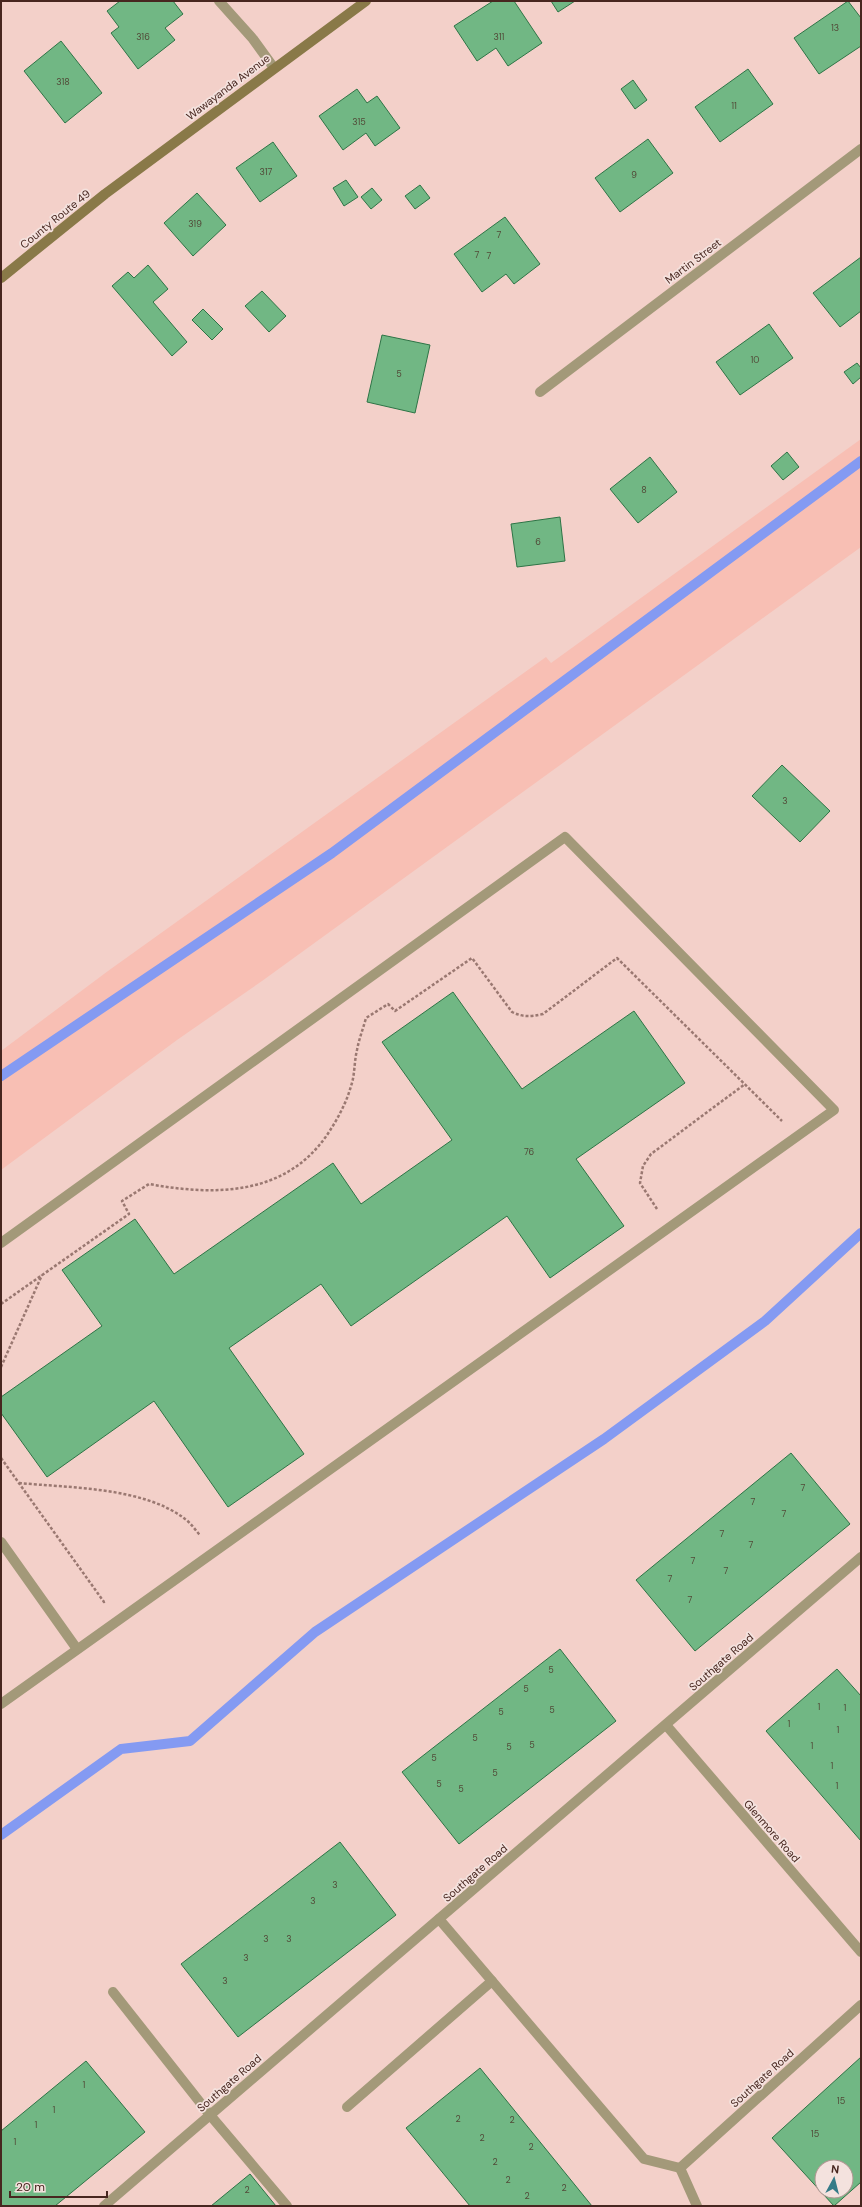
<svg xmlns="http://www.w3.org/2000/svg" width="862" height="2207" font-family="'DM Sans',sans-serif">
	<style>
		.built { fill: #f8bfb4 }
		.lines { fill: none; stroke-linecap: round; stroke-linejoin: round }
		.stream { stroke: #849af2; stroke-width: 10 }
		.building { fill: #71b784; stroke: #2e7446; fill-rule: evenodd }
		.path { stroke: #9a7871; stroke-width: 2.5; stroke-dasharray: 3 2; stroke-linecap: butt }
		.lane { stroke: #a39979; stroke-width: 10 }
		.street { stroke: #a39979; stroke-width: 10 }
		.secondary { stroke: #897948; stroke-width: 10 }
		.labels { text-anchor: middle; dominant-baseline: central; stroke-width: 3.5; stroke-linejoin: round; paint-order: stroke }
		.number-label { font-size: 9px; fill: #524a38 }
		.street-label { font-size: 11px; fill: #47261f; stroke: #f4e2de }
	</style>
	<rect width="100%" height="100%" fill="#f3d0c9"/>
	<!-- built -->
	<polygon class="built" points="861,439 861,547 262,981 177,1040 1,1170 1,1051 108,971 546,657 551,663"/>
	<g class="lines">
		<!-- stream -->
		<g class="stream">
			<polyline points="1,1076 332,853 861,461"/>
			<polyline points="1,1835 121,1749 190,1741 315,1632 604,1439 765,1321 861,1233"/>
		</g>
	</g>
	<!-- building -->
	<g class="building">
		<polygon points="120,1 173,1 183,14 165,28 175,40 138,69 111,33 119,27 107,11"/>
		<polygon points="493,1 514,1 542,43 508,66 496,48 477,61 454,26"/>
		<polygon points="551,1 575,1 558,12"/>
		<polygon points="848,1 861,18 861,46 819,74 794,38"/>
		<polygon points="61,41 102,93 65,123 24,71"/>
		<polygon points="748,69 773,104 720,142 695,107"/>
		<polygon points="633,80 647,100 635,109 621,89"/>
		<polygon points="357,89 367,103 377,96 400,128 375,146 366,133 343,150 319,116"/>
		<polygon points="648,139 673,173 620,212 595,178"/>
		<polygon points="273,142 297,176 260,202 236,168"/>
		<polygon points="346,180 358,197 344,206 333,188"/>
		<polygon points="420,185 430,198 415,209 405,196"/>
		<polygon points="372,188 382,200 371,209 361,197"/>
		<polygon points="197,193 226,225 193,256 164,223"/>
		<polygon points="505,217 540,264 514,284 506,274 482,292 454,254"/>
		<polygon points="861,257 861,311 840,327 813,293"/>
		<polygon points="148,265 168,289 153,302 187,342 172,356 112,286 128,272 134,278"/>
		<polygon points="262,291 286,316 269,332 245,306"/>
		<polygon points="203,309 223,329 212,340 192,320"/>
		<polygon points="769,324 793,358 740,395 716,362"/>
		<polygon points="382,335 430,345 415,413 367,402"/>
		<polygon points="857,363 861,368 861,377 853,384 844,372"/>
		<polygon points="787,452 799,467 783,480 771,466"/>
		<polygon points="650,457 677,492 638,523 610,489"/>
		<polygon points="560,517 565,561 517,567 511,524"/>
		<polygon points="782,765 830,811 800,842 752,796"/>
		<polygon points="453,992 522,1089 634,1011 685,1083 576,1159 624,1226 550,1278 507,1216 351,1326 321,1284 229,1348 304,1454 228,1507 154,1401 47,1477 1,1413 1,1397 102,1326 62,1270 135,1219 174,1274 333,1163 361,1204 452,1140 382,1042"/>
		<polygon points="791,1453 850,1524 695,1651 636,1580"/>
		<polygon points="560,1649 616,1721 459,1844 402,1772"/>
		<polygon points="837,1669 861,1696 861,1841 766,1731"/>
		<polygon points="340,1842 396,1915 238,2037 181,1964"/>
		<path d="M861 2057V2182L834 2206 772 2138ZM822 2167H846V2191H822Z"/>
		<polygon points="86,2061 145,2132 55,2206 1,2206 1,2131"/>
		<polygon points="480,2068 592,2206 470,2206 406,2128"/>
		<polygon points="250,2174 276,2206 211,2206"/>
	</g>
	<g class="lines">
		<!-- path -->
		<g class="path">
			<polyline points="657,1209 640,1183 643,1166 651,1154 745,1084"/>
			<path d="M1 1304 129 1214 122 1201 149 1184C215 1196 285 1196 327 1135 337 1120 346 1104 351 1086 355 1075 354 1062 357 1050 359 1039 363 1029 366 1018L388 1004 395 1011 472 958 512 1012C522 1017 531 1017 543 1014L617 958 782 1121"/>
			<polyline points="1,1367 42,1275"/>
			<polyline points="1,1458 104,1602 106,1601"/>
			<path d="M19 1483C70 1488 144 1487 185 1519 191 1523 195 1530 200 1535"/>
		</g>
		<!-- lane -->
		<g class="lane">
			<polyline points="1,1243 565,837 834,1110 1,1704"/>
			<polyline points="1,1542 77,1649"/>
			<polyline points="439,1919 644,2159 680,2168"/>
			<polyline points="113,1992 210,2115 287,2206"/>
			<polyline points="347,2107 492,1981"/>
		</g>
		<!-- street -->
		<g class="street">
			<polyline points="219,1 253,39 274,68"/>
			<polyline points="540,392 861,149"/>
			<polyline points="666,1725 861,1952"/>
			<polyline points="104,2206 861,1557"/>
			<polyline points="697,2206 680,2168 861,2005"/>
		</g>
		<!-- secondary -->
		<polyline class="secondary" points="1,278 105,194 366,1"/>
	</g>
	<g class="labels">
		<!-- number labels -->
		<g class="number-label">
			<text x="835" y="28">13</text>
			<text x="143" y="37">316</text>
			<text x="499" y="37">311</text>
			<text x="63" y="82">318</text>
			<text x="734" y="106">11</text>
			<text x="359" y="122">315</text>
			<text x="266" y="172">317</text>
			<text x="634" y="175">9</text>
			<text x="195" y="224">319</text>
			<text x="499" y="235">7</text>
			<text x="477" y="255">7</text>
			<text x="489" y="256">7</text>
			<text x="755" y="360">10</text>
			<text x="399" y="374">5</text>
			<text x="644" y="490">8</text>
			<text x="538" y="542">6</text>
			<text x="785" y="801">3</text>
			<text x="529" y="1152">76</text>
			<text x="803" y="1488">7</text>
			<text x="753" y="1502">7</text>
			<text x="784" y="1514">7</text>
			<text x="722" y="1534">7</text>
			<text x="751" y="1545">7</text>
			<text x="693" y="1561">7</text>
			<text x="726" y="1571">7</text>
			<text x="670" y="1579">7</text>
			<text x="690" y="1600">7</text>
			<text x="551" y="1670">5</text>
			<text x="526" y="1689">5</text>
			<text x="819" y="1707">1</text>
			<text x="845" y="1708">1</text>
			<text x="552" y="1710">5</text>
			<text x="501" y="1712">5</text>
			<text x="789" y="1724">1</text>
			<text x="838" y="1730">1</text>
			<text x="475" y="1738">5</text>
			<text x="532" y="1745">5</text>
			<text x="812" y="1746">1</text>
			<text x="509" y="1747">5</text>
			<text x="434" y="1758">5</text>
			<text x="832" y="1766">1</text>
			<text x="495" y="1773">5</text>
			<text x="439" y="1784">5</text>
			<text x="837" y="1786">1</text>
			<text x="461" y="1789">5</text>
			<text x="335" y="1885">3</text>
			<text x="313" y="1901">3</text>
			<text x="266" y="1939">3</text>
			<text x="289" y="1939">3</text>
			<text x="246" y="1958">3</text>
			<text x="225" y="1981">3</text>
			<text x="84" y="2085">1</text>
			<text x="841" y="2101">15</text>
			<text x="54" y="2110">1</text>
			<text x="458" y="2119">2</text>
			<text x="512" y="2120">2</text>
			<text x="36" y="2125">1</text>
			<text x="815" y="2134">15</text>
			<text x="482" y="2138">2</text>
			<text x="15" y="2142">1</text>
			<text x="531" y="2147">2</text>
			<text x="495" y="2162">2</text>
			<text x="508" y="2180">2</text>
			<text x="564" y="2188">2</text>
			<text x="247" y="2190">2</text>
			<text x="527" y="2196">2</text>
		</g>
		<!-- street labels -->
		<g class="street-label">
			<text transform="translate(228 87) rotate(-37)">Wawayanda Avenue</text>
			<text transform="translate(55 219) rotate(-39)">County Route 49</text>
			<text transform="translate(693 261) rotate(-37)">Martin Street</text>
			<text transform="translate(721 1662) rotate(-41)">Southgate Road</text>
			<text transform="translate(772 1831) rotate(49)">Glenmore Road</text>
			<text transform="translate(475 1873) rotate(-41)">Southgate Road</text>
			<text transform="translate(762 2078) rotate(-42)">Southgate Road</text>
			<text transform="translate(229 2083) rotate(-41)">Southgate Road</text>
		</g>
	</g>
	<!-- border -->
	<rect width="862" height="2207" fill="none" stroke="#47261f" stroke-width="4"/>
	<!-- north arrow -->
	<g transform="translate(834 2179) rotate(7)"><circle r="19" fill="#f4e2de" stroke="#af9792"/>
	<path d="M0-3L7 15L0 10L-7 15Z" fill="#357b88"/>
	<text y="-6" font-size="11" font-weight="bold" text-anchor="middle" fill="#47261f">N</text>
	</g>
	<!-- scale -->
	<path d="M10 2191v6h97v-6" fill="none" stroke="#47261f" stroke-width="2"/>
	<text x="16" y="2191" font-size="12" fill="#47261f" stroke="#f4e2de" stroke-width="3" paint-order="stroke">20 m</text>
</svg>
